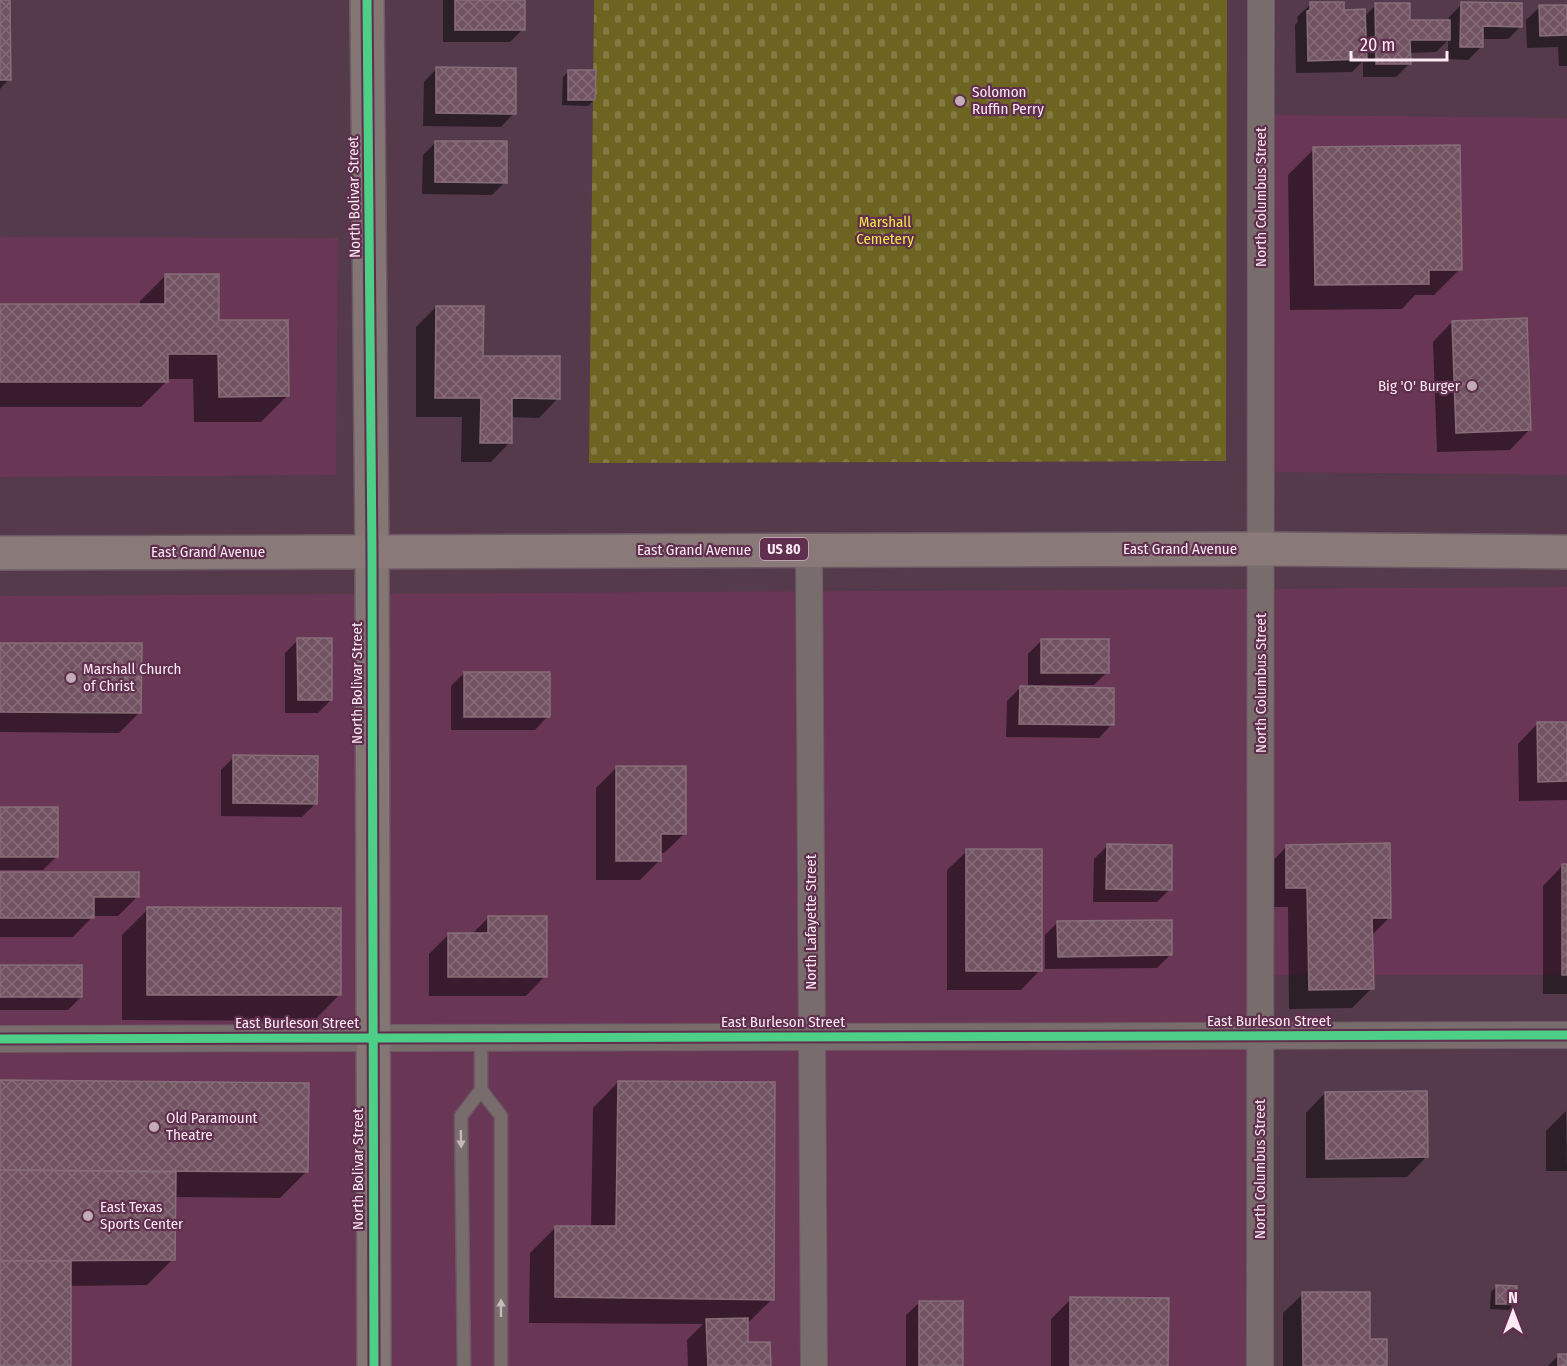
<svg xmlns="http://www.w3.org/2000/svg" width="1567" height="1366" font-family="'Fira Sans Condensed',sans-serif">
	<style>
		.built { fill: #6a3655 }
		.cemetery { fill: url(#cemetery-stones) }
		.shadow { fill: #0007 }
		.building { fill: url(#building-cross-hatch); stroke: #866e78; stroke-width: 1.5 }
		.lines { fill: none; stroke-linecap: round; stroke-linejoin: round }
		.lane-casing { stroke: #6c5964; stroke-width: 15 }
		.street-casing { stroke: #6c5964; stroke-width: 28 }
		.secondary-casing { stroke: #6c5964; stroke-width: 36 }
		.highway-casing { stroke: #6c5964; stroke-width: 36 }
		.lane { stroke: #786d6c; stroke-width: 12 }
		.street { stroke: #786d6c; stroke-width: 26 }
		.secondary { stroke: #847674; stroke-width: 33 }
		.highway { stroke: #8a7979; stroke-width: 33 }
		.cycleway-casing { stroke: #5f2f4d; stroke-width: 13 }
		.cycleway { stroke: #4dcf88; stroke-width: 9 }
		.oneway { fill: #c7b7bd }
		.poi-dot { fill: #c1acb8; stroke: #5f2f4d; stroke-width: 2 }
		.labels { text-anchor: middle; dominant-baseline: central; stroke-width: 4.5; stroke-linejoin: round; paint-order: stroke }
		.shield { fill: #5f2f4d; stroke: #cdb1c1; stroke-width: 1.5 }
		.shield-label { font-size: 14px; font-weight: bold; fill: #fce9f3 }
		.poi-label { font-size: 15px; fill: #fce9f3; stroke: #5f2f4d; text-anchor: start }
		.street-label { font-size: 15px; fill: #fce9f3; stroke: #5f2f4d }
		.park-label { font-size: 15px; fill: #f5e746; stroke: #5f2f4d }
	</style>
	<defs>
		<pattern id="cemetery-stones" width="16" height="16" patternUnits="userSpaceOnUse" patternTransform="scale(1.5)"><rect width="16" height="16" fill="#6e6422"/><path d="M2 7V4a2 2 0 0 1 4 0v3zM10 15v-3a2 2 0 0 1 4 0v3z" fill="#847a43"/></pattern>
		<pattern id="building-cross-hatch" width="8" height="8" patternUnits="userSpaceOnUse" patternTransform="scale(1.5)"><rect width="8" height="8" fill="#725361"/><path d="M0 0l8 8M0 8l8-8" fill="none" stroke="#876c78"/></pattern>
	</defs>
	<rect width="100%" height="100%" fill="#543a4a"/>
	<!-- built -->
	<g class="built">
		<polygon points="1275,115 1567,118 1567,475 1272,472"/>
		<polygon points="0,237 338,238 336,475 0,477"/>
		<polygon points="1567,587 1567,975 1249,975 1249,1366 0,1366 0,596"/>
	</g>
	<!-- cemetery -->
	<polygon class="cemetery" points="594,0 1227,0 1226,461 589,463"/>
	<!-- shadow -->
	<g class="shadow">
		<polygon points="0,0 9,0 9,79 0,89"/>
		<polygon points="443,0 523,0 523,29 510,42 443,42"/>
		<polygon points="1311,4 1364,17 1376,5 1409,22 1449,21 1449,17 1462,4 1521,26 1508,39 1481,39 1481,47 1468,60 1448,59 1448,40 1436,52 1409,53 1409,64 1396,77 1363,77 1363,61 1352,72 1296,73 1295,25 1298,22 1297,17"/>
		<polygon points="1567,6 1567,66 1559,66 1558,47 1527,48 1526,20 1540,7"/>
		<polygon points="437,68 514,113 501,127 423,126 424,82"/>
		<polygon points="569,71 594,100 588,106 562,105 563,77"/>
		<polygon points="436,142 505,182 492,195 422,194 423,155"/>
		<polygon points="1314,149 1460,269 1434,295 1415,295 1402,309 1290,310 1288,175"/>
		<polygon points="166,275 218,322 287,396 261,422 194,422 193,379 167,379 167,381 141,407 0,407 0,306 140,305 140,301"/>
		<polygon points="436,307 482,357 558,398 539,418 511,417 510,442 491,462 461,462 462,417 416,417 416,327"/>
		<polygon points="1452,322 1529,430 1510,450 1437,452 1433,342"/>
		<polygon points="298,640 331,700 318,713 285,713 285,653"/>
		<polygon points="1041,641 1107,672 1094,685 1028,685 1028,654"/>
		<polygon points="0,644 139,713 119,733 0,732"/>
		<polygon points="464,673 548,716 535,730 451,730 451,686"/>
		<polygon points="1020,688 1112,724 1099,738 1006,737 1007,701"/>
		<polygon points="1567,723 1567,800 1519,801 1518,744 1537,724"/>
		<polygon points="234,757 316,803 302,817 221,816 221,770"/>
		<polygon points="616,768 684,834 664,853 660,853 660,860 640,880 596,880 596,788"/>
		<polygon points="0,808 57,856 43,870 0,870"/>
		<polygon points="1107,846 1170,889 1157,902 1093,902 1094,859"/>
		<polygon points="1286,847 1390,917 1371,936 1372,988 1352,1008 1289,1009 1288,907 1267,907 1267,867"/>
		<polygon points="967,851 1040,970 1021,990 947,990 947,870"/>
		<polygon points="1562,866 1567,866 1567,994 1543,994 1543,886"/>
		<polygon points="0,874 137,897 118,916 93,916 73,937 0,937"/>
		<polygon points="148,909 339,995 314,1021 122,1020 122,935"/>
		<polygon points="489,917 545,976 526,996 429,996 429,954 449,934 472,934"/>
		<polygon points="1058,922 1171,954 1157,968 1045,969 1045,935"/>
		<polygon points="0,967 81,997 68,1010 0,1010"/>
		<polygon points="0,1081 306,1172 280,1198 174,1197 173,1259 147,1285 70,1286 70,1366 0,1366"/>
		<polygon points="618,1082 772,1299 746,1325 747,1344 770,1366 688,1366 687,1340 703,1324 529,1323 530,1253 556,1227 591,1228 593,1108"/>
		<polygon points="1325,1093 1426,1157 1407,1177 1306,1178 1306,1113"/>
		<polygon points="1566,1111 1567,1171 1546,1171 1546,1131"/>
		<polygon points="1497,1286 1515,1304 1509,1310 1490,1309 1491,1292"/>
		<polygon points="1303,1294 1369,1340 1385,1366 1283,1366 1283,1313"/>
		<polygon points="1071,1299 1166,1366 1051,1366 1051,1319"/>
		<polygon points="920,1302 962,1366 906,1366 906,1315"/>
		<polygon points="1567,1355 1567,1366 1548,1366 1558,1356"/>
	</g>
	<!-- building -->
	<g class="building">
		<polygon points="0,0 10,0 11,80 0,80"/>
		<rect x="455" y="0" width="70" height="30"/>
		<polygon points="1310,2 1344,2 1344,10 1365,9 1367,59 1308,61 1307,11 1310,10"/>
		<polygon points="1461,2 1522,3 1522,27 1483,26 1483,47 1460,47"/>
		<polygon points="1375,3 1410,3 1410,20 1450,20 1450,40 1410,40 1411,64 1376,64"/>
		<polygon points="1539,5 1567,5 1567,35 1540,36"/>
		<polygon points="436,67 516,68 516,114 436,113"/>
		<polygon points="568,70 596,70 595,100 568,100"/>
		<polygon points="435,141 507,141 507,183 435,182"/>
		<polygon points="1460,145 1462,270 1429,270 1429,284 1315,285 1313,147"/>
		<polygon points="165,274 219,274 219,320 288,320 289,396 219,397 218,354 168,354 168,382 0,382 0,304 165,304"/>
		<polygon points="436,306 484,306 483,356 560,356 560,399 512,398 512,443 480,443 481,398 435,398"/>
		<polygon points="1527,318 1531,430 1456,433 1452,321"/>
		<polygon points="297,638 332,638 332,700 298,700"/>
		<rect x="1041" y="639" width="68" height="34"/>
		<polygon points="0,643 142,643 141,713 0,712"/>
		<rect x="464" y="672" width="86" height="45"/>
		<polygon points="1020,686 1114,688 1114,725 1019,724"/>
		<polygon points="1537,722 1567,722 1567,781 1538,782"/>
		<polygon points="233,755 318,756 317,804 233,803"/>
		<polygon points="616,766 686,766 686,834 661,834 661,861 616,861"/>
		<rect x="0" y="807" width="58" height="50"/>
		<polygon points="1390,843 1391,918 1372,918 1374,989 1309,990 1307,888 1286,888 1286,845"/>
		<polygon points="1107,844 1172,845 1172,890 1106,889"/>
		<rect x="966" y="849" width="76" height="122"/>
		<rect x="1562" y="864" width="5" height="111"/>
		<polygon points="0,872 139,872 139,897 94,897 94,918 0,918"/>
		<polygon points="147,907 341,908 341,995 147,995"/>
		<polygon points="488,916 547,916 547,977 448,977 448,933 488,933"/>
		<polygon points="1172,920 1172,955 1058,957 1057,921"/>
		<rect x="0" y="965" width="82" height="32"/>
		<polygon points="0,1080 309,1083 308,1172 0,1170"/>
		<polygon points="618,1081 775,1082 774,1300 555,1297 555,1226 616,1226"/>
		<polygon points="1427,1091 1428,1157 1326,1159 1325,1092"/>
		<polygon points="0,1170 176,1172 175,1260 0,1261"/>
		<rect x="0" y="1261" width="71" height="105"/>
		<polygon points="1496,1285 1517,1286 1516,1304 1496,1304"/>
		<polygon points="1302,1292 1370,1292 1370,1339 1387,1339 1387,1366 1303,1366"/>
		<polygon points="1070,1297 1169,1298 1168,1366 1070,1366"/>
		<rect x="919" y="1301" width="44" height="65"/>
		<polygon points="748,1318 748,1342 770,1342 771,1366 708,1366 706,1319"/>
		<rect x="1558" y="1354" width="9" height="12"/>
	</g>
	<g class="lines">
		<!-- lane casing -->
		<g class="lane-casing">
			<g id="lane">
				<polyline points="481,1037 481,1090"/>
				<polyline points="464,1366 461,1116 481,1090 501,1116 501,1366"/>
			</g>
		</g>
		<!-- street casing -->
		<g class="street-casing">
			<g id="street">
				<polyline points="809,549 814,1366"/>
				<polyline points="0,1039 1567,1035"/>
				<polyline points="1260,1366 1261,0"/>
			</g>
		</g>
		<!-- secondary casing -->
		<g class="secondary-casing">
			<polyline id="secondary" points="367,0 372,552 374,1366"/>
		</g>
		<!-- highway casing -->
		<g class="highway-casing">
			<polyline id="highway" points="0,553 1261,549 1567,552"/>
		</g>
		<!-- lane -->
		<use href="#lane" class="lane"/>
		<!-- street -->
		<use href="#street" class="street"/>
		<!-- secondary -->
		<use href="#secondary" class="secondary"/>
		<!-- highway -->
		<use href="#highway" class="highway"/>
		<!-- cycleway casing -->
		<g class="cycleway-casing">
			<g id="cycleway">
				<polyline points="367,0 372,552 374,1366"/>
				<polyline points="0,1039 1567,1035"/>
			</g>
		</g>
		<!-- cycleway -->
		<use href="#cycleway" class="cycleway"/>
	</g>
	<!-- one-way arrows -->
	<defs><path id="oneway-solid" d="M-6-.8H1V-3.2L6.5 0L1 3.2V.8H-6Z" transform="scale(1.5)"/></defs>
	<g class="oneway">
		<use href="#oneway-solid" transform="translate(461 1139) rotate(89)"/>
		<use href="#oneway-solid" transform="translate(501 1308) rotate(-90)"/>
	</g>
	<!-- markers -->
	<g class="poi-dot">
		<circle cx="960" cy="101" r="6"/>
		<circle cx="1472" cy="386" r="6"/>
		<circle cx="71" cy="678" r="6"/>
		<circle cx="154" cy="1127" r="6"/>
		<circle cx="88" cy="1216" r="6"/>
	</g>
	<g class="labels">
		<!-- shield labels -->
		<rect class="shield" x="760" y="538" width="48" height="22" rx="4.5"/>
		<g class="shield-label">
			<text x="784" y="549">US 80</text>
		</g>
		<!-- poi labels -->
		<g class="poi-label">
			<text x="972" y="92">Solomon<tspan x="972" dy="17">Ruffin Perry</tspan></text>
			<text x="1460" y="386" text-anchor="end">Big 'O' Burger</text>
			<text x="83" y="669">Marshall Church<tspan x="83" dy="17">of Christ</tspan></text>
			<text x="166" y="1118">Old Paramount<tspan x="166" dy="17">Theatre</tspan></text>
			<text x="100" y="1207">East Texas<tspan x="100" dy="17">Sports Center</tspan></text>
		</g>
		<!-- street labels -->
		<g class="street-label">
			<text transform="translate(354 197) rotate(-91)">North Bolivar Street</text>
			<text transform="translate(1261 197) rotate(-90)">North Columbus Street</text>
			<text x="1180" y="549">East Grand Avenue</text>
			<text x="694" y="550">East Grand Avenue</text>
			<text x="208" y="552">East Grand Avenue</text>
			<text transform="translate(357 683) rotate(-90)">North Bolivar Street</text>
			<text transform="translate(1261 683) rotate(-90)">North Columbus Street</text>
			<text transform="translate(811 922) rotate(-90)">North Lafayette Street</text>
			<text x="1269" y="1021">East Burleson Street</text>
			<text x="783" y="1022">East Burleson Street</text>
			<text x="297" y="1023">East Burleson Street</text>
			<text transform="translate(358 1169) rotate(-90)">North Bolivar Street</text>
			<text transform="translate(1260 1169) rotate(-90)">North Columbus Street</text>
		</g>
		<!-- park labels -->
		<g class="park-label">
			<text x="885" y="222">Marshall<tspan x="885" dy="17">Cemetery</tspan></text>
		</g>
	</g>
	<!-- north arrow -->
	<g transform="translate(1513 1312)" stroke="#5f2f4d" stroke-width="4.5" paint-order="stroke">
	<path d="M0-4.5L10 22L0 15L-10 22Z" fill="#fce9f3"/>
	<text y="-9" font-size="16" font-weight="bold" text-anchor="middle" fill="#fce9f3">N</text>
	</g>
	<!-- scale -->
	<path d="M1351 51v9h96v-9" fill="none" stroke="#fce9f3" stroke-width="3"/>
	<text x="1360" y="51" font-size="18" fill="#fce9f3" stroke="#5f2f4d" stroke-width="4.5" paint-order="stroke">20 m</text>
</svg>
